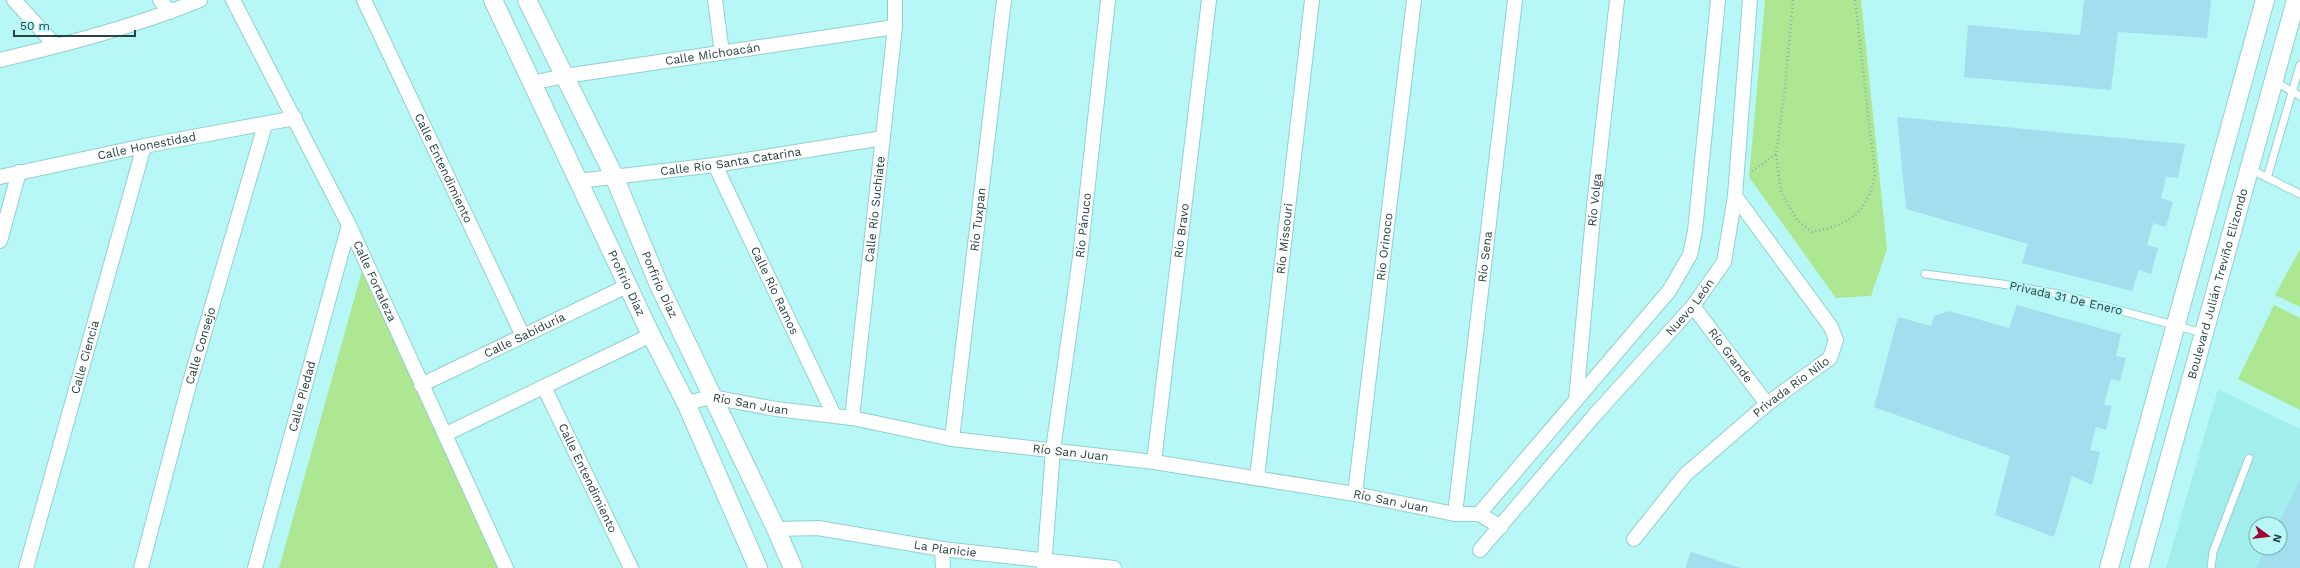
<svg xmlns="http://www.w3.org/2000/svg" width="2300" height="568" font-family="'Work Sans',sans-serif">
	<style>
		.built { fill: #a2eeed; fill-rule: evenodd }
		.green { fill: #aee791 }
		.building { fill: #a2deed }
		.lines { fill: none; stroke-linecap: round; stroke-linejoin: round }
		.service-casing { stroke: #90d0d0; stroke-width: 9 }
		.minor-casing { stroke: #90d0d0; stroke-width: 16 }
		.tertiary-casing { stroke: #90d0d0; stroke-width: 20 }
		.path { stroke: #81b4b3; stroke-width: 2.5; stroke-dasharray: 1 3; stroke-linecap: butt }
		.service { stroke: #fff; stroke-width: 7 }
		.minor { stroke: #fff; stroke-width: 14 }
		.tertiary { stroke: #fff; stroke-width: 18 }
		.labels { text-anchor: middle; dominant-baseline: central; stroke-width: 4; stroke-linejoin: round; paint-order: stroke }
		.street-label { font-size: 12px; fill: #284342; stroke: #b7f8f7 }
	</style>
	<rect width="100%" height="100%" fill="#b7f8f7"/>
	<!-- built -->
	<path class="built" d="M2218 389 2300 429V568H2166ZM2256 524H2280V548H2256Z"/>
	<!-- green -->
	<g class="green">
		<polygon points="1765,0 1861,0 1887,249 1871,296 1836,298 1749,177"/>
		<polygon points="2300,249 2300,307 2275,295"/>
		<polygon points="362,271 501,568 279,568"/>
		<polygon points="2274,305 2300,318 2300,410 2238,379"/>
	</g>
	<!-- building -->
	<g class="building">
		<polygon points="2084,0 2211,0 2207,38 2118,32 2111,90 1964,77 1968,25 2080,35"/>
		<polygon points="1897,117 2185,144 2178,178 2166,177 2161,198 2173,202 2166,227 2153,223 2147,245 2158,248 2151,274 2139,270 2132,291 2022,263 2028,244 1906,209"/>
		<polygon points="2017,305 2121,334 2116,356 2126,358 2120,381 2111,379 2104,405 2112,406 2106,430 2096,427 2090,450 2100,452 2092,485 2072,476 2054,537 1995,515 2010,456 1874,407 1898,317 1931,326 1934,316 1949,311 2009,328"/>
		<polygon points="2300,480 2300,568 2256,568 2266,548 2280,548 2280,524 2278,524"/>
		<polygon points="1691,552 1741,568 1685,568"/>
	</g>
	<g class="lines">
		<!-- service casing -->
		<g class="service-casing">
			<g id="service">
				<polyline points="2274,81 2300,96"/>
				<polyline points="2250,169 2300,194"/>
				<polyline points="2267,178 2300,65"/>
				<polyline points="1925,274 2002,284 2059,294 2203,333"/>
				<polyline points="2211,568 2213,552 2249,458"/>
			</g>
		</g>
		<!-- minor casing -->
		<g class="minor-casing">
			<g id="minor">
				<polyline points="14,0 56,46"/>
				<polyline points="160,0 170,12"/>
				<path id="s1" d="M233 0 349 225 506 568"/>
				<path id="s2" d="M364 0 523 336"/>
				<polyline points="715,0 722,53"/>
				<path d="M0 60C67 44 136 26 200 0"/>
				<path id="s3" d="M531 83 565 76 895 27"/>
				<path id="s4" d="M715 165 834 415"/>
				<path id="s5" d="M0 177 144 146 295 118"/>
				<path id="s6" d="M578 181 715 165 883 138"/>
				<polyline points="0,241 19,172"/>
				<path id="s7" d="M1693 306 1767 404"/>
				<path id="s8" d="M421 385 629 285"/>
				<path id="s9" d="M544 387 631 568"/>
				<path id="s10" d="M1576 400 1594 206 1617 0"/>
				<path id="s11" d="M686 403 712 397 776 409 852 418 952 439 1154 462 1355 494 1455 514H1479L1669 291 1690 255 1695 231 1718 0"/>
				<path id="s12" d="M852 418 895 27V0"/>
				<polyline points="446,434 651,335"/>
				<path id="s13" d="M952 439 1004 0"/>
				<path id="s14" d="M1154 462 1209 0"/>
				<path id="s15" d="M1257 478 1312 0"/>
				<path id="s16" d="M1355 494 1414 0"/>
				<path id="s17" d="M1455 514 1515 0"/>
				<polyline points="1479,514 1501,527"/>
				<path id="s18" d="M776 529 818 528 942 549 1114 568"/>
				<path id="s19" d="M1634 539 1685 475 1767 404 1830 358 1836 340 1831 327 1735 196"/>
				<polyline points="942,549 943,568"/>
				<path id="s20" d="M1480 550 1593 417 1693 306 1724 262 1735 196 1750 0"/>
				<path id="s21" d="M26 568 144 146"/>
				<path id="s22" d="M141 568 189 385 265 125"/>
				<path id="s23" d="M255 568 349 225"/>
				<path id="s24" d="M1044 568 1053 450 1080 257 1108 0"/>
			</g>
		</g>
		<!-- tertiary casing -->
		<g class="tertiary-casing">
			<g id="tertiary">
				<path id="s25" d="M493 0 651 335 686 403 758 568"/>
				<path id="s26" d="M527 0 614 176 658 283 776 529 793 568"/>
				<polyline points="2109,568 2265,0"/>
				<path id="s27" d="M2139 568 2296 0"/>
			</g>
		</g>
		<!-- path -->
		<g class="path">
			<path d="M1793 0 1785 88 1776 154 1781 192 1797 220 1812 232C1851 224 1867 214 1875 174L1855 0"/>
			<polyline points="1752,171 1776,154"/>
		</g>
		<!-- service -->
		<use href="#service" class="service"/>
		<!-- minor -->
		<use href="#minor" class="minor"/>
		<!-- tertiary -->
		<use href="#tertiary" class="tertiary"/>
	</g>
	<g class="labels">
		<!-- street labels -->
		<g class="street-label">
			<text stroke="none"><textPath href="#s3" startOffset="184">Calle Michoacán</textPath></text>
			<text stroke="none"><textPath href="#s5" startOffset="150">Calle Honestidad</textPath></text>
			<text stroke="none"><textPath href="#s6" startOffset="154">Calle Río Santa Catarina</textPath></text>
			<text stroke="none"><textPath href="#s2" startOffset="186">Calle Entendimiento</textPath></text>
			<text stroke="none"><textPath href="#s10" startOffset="201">Río Volga</textPath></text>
			<text stroke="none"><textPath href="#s12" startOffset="210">Calle Río Suchiate</textPath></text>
			<text stroke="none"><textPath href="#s13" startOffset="221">Río Tuxpan</textPath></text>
			<text stroke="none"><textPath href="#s24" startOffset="345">Río Pánuco</textPath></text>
			<text stroke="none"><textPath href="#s14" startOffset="233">Río Bravo</textPath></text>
			<text stroke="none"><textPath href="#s15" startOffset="241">Río Missouri</textPath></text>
			<text stroke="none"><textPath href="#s16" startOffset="249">Río Orinoco</textPath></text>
			<text stroke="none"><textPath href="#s17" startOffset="259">Río Sena</textPath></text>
			<text stroke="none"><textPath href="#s1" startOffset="315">Calle Fortaleza</textPath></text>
			<text stroke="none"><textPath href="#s25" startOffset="313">Profirio Díaz</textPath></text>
			<text stroke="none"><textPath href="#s26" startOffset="314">Porfirio Díaz</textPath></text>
			<text stroke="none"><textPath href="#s27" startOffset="295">Boulevard Julián Treviño Elizondo</textPath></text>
			<text stroke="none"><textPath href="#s4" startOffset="139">Calle Río Ramos</textPath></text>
			<text transform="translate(2066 298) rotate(13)">Privada 31 De Enero</text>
			<text stroke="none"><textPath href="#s20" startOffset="321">Nuevo León</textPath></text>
			<text stroke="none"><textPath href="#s8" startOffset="115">Calle Sabiduría</textPath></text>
			<text stroke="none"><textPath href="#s22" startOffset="230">Calle Consejo</textPath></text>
			<text stroke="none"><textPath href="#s7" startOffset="62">Río Grande</textPath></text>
			<text stroke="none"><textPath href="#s21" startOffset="219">Calle Ciencia</textPath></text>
			<text stroke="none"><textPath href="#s19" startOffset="220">Privada Río Nilo</textPath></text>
			<text stroke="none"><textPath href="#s23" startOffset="178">Calle Piedad</textPath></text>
			<text stroke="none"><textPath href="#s11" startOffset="66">Río San Juan</textPath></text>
			<text stroke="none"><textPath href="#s11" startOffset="390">Río San Juan</textPath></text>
			<text stroke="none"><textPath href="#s9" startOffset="101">Calle Entendimiento</textPath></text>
			<text stroke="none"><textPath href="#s11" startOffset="714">Río San Juan</textPath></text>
			<text stroke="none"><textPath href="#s18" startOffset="171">La Planicie</textPath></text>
		</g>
	</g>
	<!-- north arrow -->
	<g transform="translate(2268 536) rotate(105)"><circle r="19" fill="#b7f8f7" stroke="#7eb0af"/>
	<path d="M0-3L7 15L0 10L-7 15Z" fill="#a40634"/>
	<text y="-6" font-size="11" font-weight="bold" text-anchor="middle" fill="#284342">N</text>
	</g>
	<!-- scale -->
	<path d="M14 30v6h121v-6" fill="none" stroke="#284342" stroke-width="2"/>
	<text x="20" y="30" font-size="12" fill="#284342" stroke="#b7f8f7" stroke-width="3" paint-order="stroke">50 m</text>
</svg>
